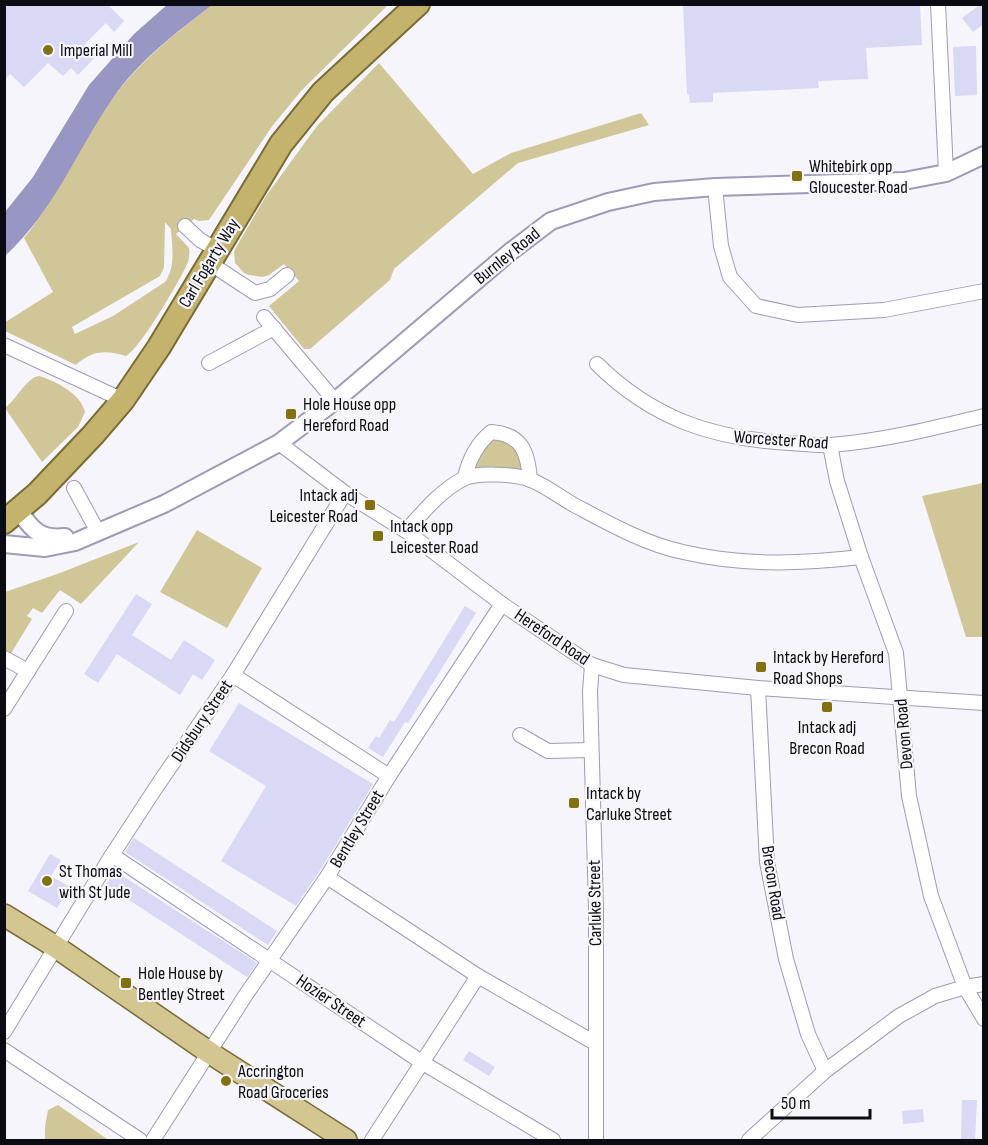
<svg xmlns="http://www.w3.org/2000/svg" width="988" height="1145" font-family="'Sofia Sans Condensed',sans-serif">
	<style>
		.green { fill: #d1c697; fill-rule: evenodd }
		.water { fill: #9896c2 }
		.building { fill: #d9d8f5 }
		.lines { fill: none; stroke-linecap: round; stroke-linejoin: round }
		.minor-casing { stroke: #9d9cb8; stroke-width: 16 }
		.tertiary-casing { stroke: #9d9cb8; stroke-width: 20 }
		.primary-casing { stroke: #7a6c35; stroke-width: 24 }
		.trunk-casing { stroke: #7a6c35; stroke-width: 26 }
		.minor { stroke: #fff; stroke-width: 14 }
		.tertiary { stroke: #fff; stroke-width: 16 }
		.primary { stroke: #d3c691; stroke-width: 21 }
		.trunk { stroke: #c4b36c; stroke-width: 22 }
		.poi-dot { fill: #83700f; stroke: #f6f5fb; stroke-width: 2 }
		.labels { text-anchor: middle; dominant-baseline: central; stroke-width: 4.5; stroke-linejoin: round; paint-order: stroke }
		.poi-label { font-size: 18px; fill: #0b0b14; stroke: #f6f5fb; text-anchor: start }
		.street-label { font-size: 18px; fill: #0b0b14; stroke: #f6f5fb }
	</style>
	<rect width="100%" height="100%" fill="#f6f5fb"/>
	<!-- green -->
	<g class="green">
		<path d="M212 5H388L302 90 273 125 209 220 199 221 194 219 176 234 189 248C190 253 189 258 188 262 181 279 140 349 126 356 106 350 92 350 76 365L5 331 4 323 53 292 24 238C60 194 81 141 115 95 142 59 177 32 212 5ZM165 222 171 229C172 247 176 266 165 282L113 316 75 334 72 327 160 276 164 267Z"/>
		<polygon points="379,63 473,174 511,153 641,113 649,125 518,163 394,269 390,280 310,349 304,349 269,306 299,281 284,264 269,275 262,277 249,275 244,273 235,263 234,251 266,196 317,126"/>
		<path d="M39 376C56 381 81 394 85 412L78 427 42 462 5 408C16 400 27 377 39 376Z"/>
		<polygon points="491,432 515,438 530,480 465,477"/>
		<polygon points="983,483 983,637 966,637 922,496"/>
		<polygon points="197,530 262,568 227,628 160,592"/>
		<polygon points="139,542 81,604 60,590 42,613 33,608 27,616 32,619 10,655 5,652 5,592 60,573"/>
		<polygon points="58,1105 107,1139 106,1140 45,1140 45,1126 48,1110"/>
	</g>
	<!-- water -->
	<path class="water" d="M168 4 212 5C176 33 139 60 113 98 75 153 55 210 5 256V212L33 177 89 85 134 34Z"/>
	<!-- building -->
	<g class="building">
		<polygon points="4,4 107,4 124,21 114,32 106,23 85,44 97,55 78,75 71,68 63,76 48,63 24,87 10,74 4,80"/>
		<polygon points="683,4 920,4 922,45 866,48 868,79 818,81 819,88 713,93 713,102 690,103 689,95 687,94"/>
		<polygon points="981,4 984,4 984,24 973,32 962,18"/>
		<polygon points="976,46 977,95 955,96 953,47"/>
		<polygon points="136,594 152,604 132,635 171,660 184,640 215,660 202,680 193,674 180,695 117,654 98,683 84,674"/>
		<polygon points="465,606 476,613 408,723 405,722 383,757 368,748 376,736 379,738 390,720 394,722"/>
		<polygon points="239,703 373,784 319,872 296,906 221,861 266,786 209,751"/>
		<polygon points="134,838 277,931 268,945 125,852"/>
		<polygon points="50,854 61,860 51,876 70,887 57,908 28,891"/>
		<polygon points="115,871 257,963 247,977 106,885"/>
		<polygon points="469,1051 495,1067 489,1076 463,1060"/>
		<polygon points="962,1100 977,1100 975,1140 961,1140"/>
		<polygon points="923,1109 924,1122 903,1124 902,1111"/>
	</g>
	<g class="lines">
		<!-- minor casing -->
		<g class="minor-casing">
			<g id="minor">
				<polyline points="938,4 946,173"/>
				<polyline points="715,187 721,246 730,277 756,306 798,315 884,310 984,291"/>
				<polyline points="185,226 200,240 216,249"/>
				<polyline points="208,262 255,293 270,289 287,275"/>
				<polyline points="264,317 335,401"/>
				<polyline points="4,345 123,400"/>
				<polyline points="209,363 274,328"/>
				<path d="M597 364C653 419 713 439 790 443 804 444 818 446 831 445 883 441 934 428 984 416"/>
				<polyline points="279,443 345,493 406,531 502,604 592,665 624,675 758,688 984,703"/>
				<polyline points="830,445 837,481 861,557 896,653 909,796 931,896 965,987 984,1019"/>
				<path d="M465 477C469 459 477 444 491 432 522 434 528 452 530 480"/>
				<polyline points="74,488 98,532"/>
				<path d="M406 531C423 512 440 491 463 479 476 472 517 474 531 480 546 486 560 497 574 505 608 523 645 544 683 552 743 566 800 564 861 557"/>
				<polyline points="4,658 28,671"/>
				<polyline points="592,665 590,691 596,909 596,1140"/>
				<polyline points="233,675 389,776"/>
				<polyline points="758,688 767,862 786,959 808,1034 825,1071"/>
				<polyline points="4,709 66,611"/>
				<polyline points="520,735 548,751 591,750"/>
				<polyline points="112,855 423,1063 553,1140"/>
				<polyline points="327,877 478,976 595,1043"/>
				<polyline points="4,1032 112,855 155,789 233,675 345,493"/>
				<polyline points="4,1050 140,1140"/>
				<polyline points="153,1140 245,996 327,877 389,776 502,604"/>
				<polyline points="372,1140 478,976"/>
				<polyline points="749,1140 825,1071 899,1016 935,996 965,987 984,984"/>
			</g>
		</g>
		<!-- tertiary casing -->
		<g class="tertiary-casing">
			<g id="tertiary">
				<path d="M18 510C32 529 39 540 65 537"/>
				<polyline points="4,544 45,548 75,542 164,504 279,443 335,401 510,252 551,221 608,202 654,192 715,187 904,181 946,173 984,155"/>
			</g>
		</g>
		<!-- primary casing -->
		<g class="primary-casing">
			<polyline id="primary" points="4,915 56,947 210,1053 346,1140"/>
		</g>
		<!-- trunk casing -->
		<g class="trunk-casing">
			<polyline id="trunk" points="4,522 37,494 93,435 123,400 159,347 281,144 323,92 418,4"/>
		</g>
		<!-- minor -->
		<use href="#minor" class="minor"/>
		<!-- tertiary -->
		<use href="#tertiary" class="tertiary"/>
		<!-- primary -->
		<use href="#primary" class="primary"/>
		<!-- trunk -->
		<use href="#trunk" class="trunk"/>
	</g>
	<!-- markers -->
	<g class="poi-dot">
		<circle cx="48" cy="50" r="6"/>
		<rect x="791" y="170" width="12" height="12" rx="3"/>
		<rect x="285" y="408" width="12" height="12" rx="3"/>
		<rect x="364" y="499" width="12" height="12" rx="3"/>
		<rect x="372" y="530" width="12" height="12" rx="3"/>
		<rect x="755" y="661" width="12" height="12" rx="3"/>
		<rect x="821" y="701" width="12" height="12" rx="3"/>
		<rect x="568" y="797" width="12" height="12" rx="3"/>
		<circle cx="47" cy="881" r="6"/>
		<rect x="120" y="977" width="12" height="12" rx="3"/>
		<circle cx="226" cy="1081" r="6"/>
	</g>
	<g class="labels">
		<!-- poi labels -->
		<g class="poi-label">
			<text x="60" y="50">Imperial Mill</text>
			<text x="809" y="166">Whitebirk opp<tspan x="809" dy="21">Gloucester Road</tspan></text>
			<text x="303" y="404">Hole House opp<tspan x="303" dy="21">Hereford Road</tspan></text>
			<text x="358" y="495" text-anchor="end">Intack adj<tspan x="358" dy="21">Leicester Road</tspan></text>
			<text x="390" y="526">Intack opp<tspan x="390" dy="21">Leicester Road</tspan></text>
			<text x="773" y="657">Intack by Hereford<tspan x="773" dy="21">Road Shops</tspan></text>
			<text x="827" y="727" text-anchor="middle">Intack adj<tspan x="827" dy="21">Brecon Road</tspan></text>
			<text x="586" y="793">Intack by<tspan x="586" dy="21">Carluke Street</tspan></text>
			<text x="59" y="871">St Thomas<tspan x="59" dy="21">with St Jude</tspan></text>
			<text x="138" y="973">Hole House by<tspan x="138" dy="21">Bentley Street</tspan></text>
			<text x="238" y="1071">Accrington<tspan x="238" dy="21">Road Groceries</tspan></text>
		</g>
		<!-- street labels -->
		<g class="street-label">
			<text transform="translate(507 256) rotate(-39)">Burnley Road</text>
			<text transform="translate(209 263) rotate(-59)">Carl Fogarty Way</text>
			<text transform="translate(781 440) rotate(4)">Worcester Road</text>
			<text transform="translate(552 637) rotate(34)">Hereford Road</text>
			<text transform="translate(202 721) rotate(-56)">Didsbury Street</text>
			<text transform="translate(904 734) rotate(-95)">Devon Road</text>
			<text transform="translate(357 829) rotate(-59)">Bentley Street</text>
			<text transform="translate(773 883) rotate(81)">Brecon Road</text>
			<text transform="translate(595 903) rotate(-91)">Carluke Street</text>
			<text transform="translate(331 1001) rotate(34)">Hozier Street</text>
		</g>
	</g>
	<!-- border -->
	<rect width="988" height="1145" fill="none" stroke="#0b0b14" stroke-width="12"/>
	<!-- scale -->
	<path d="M772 1109v9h98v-9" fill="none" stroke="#0b0b14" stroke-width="3"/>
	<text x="781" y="1109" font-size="18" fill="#0b0b14" stroke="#f6f5fb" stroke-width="4.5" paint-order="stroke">50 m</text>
</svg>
